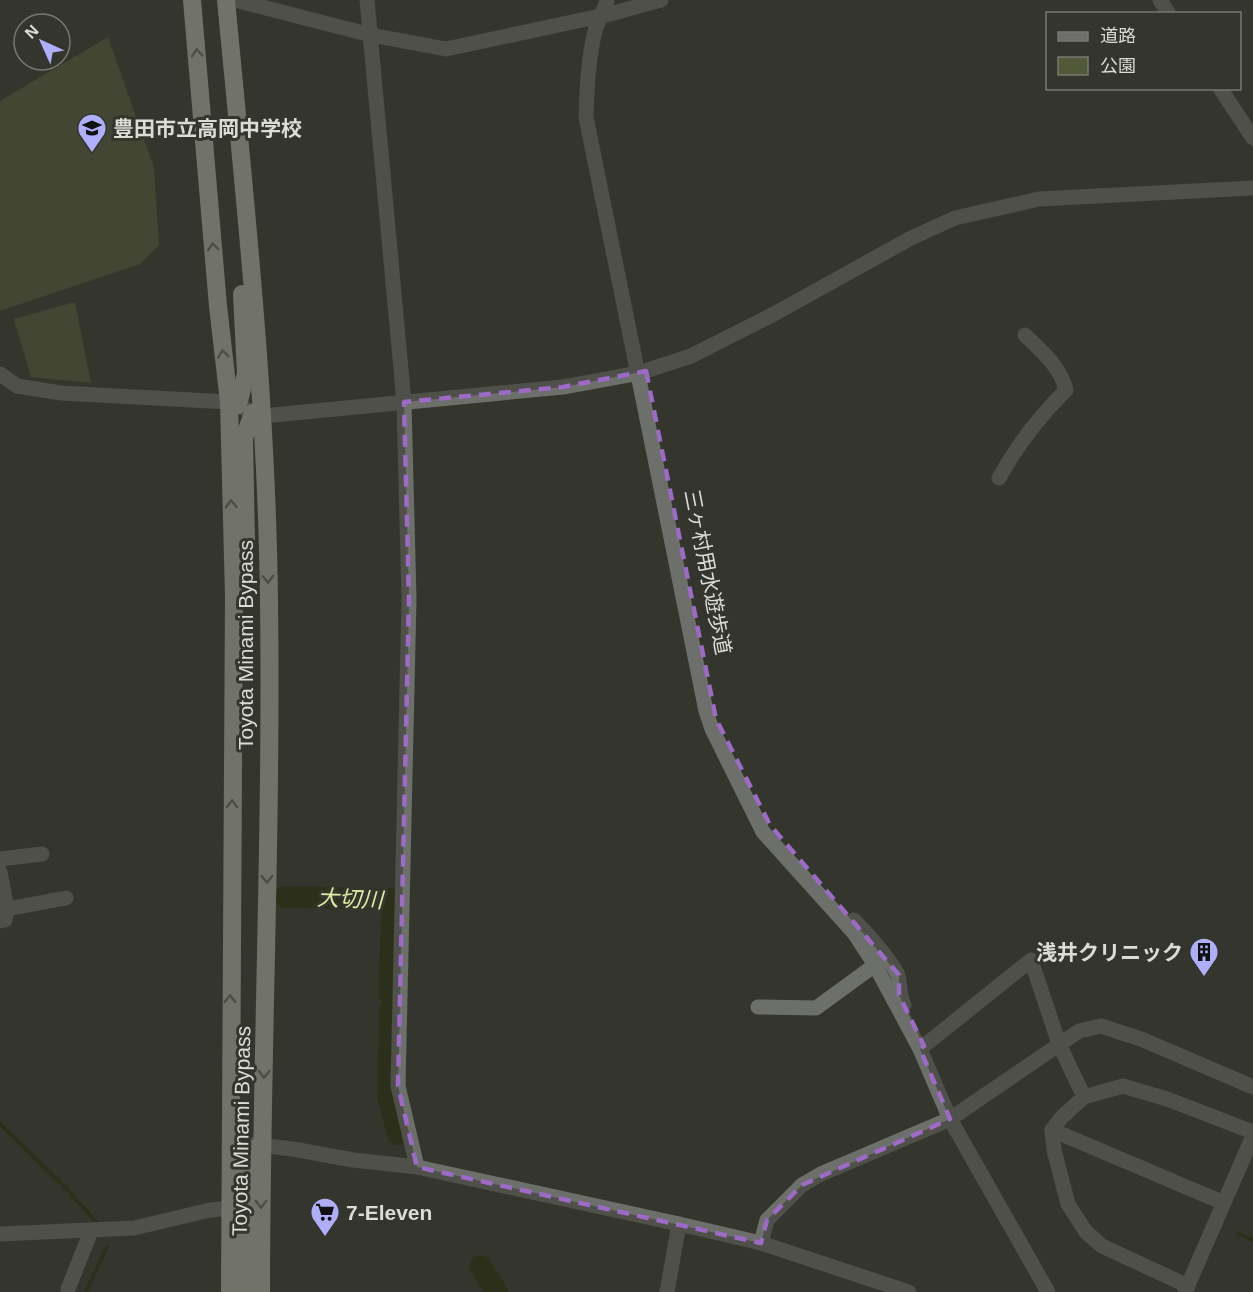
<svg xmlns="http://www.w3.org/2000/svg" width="1253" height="1292" font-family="Helvetica,'Noto Sans JP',sans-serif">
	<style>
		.green { fill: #525939 }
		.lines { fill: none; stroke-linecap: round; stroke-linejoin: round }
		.stream { stroke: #232906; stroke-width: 4 }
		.river { stroke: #232906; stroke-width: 22 }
		.minor { stroke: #6d6f6a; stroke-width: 15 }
		.highway { stroke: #babdb2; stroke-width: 18 }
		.oneway { stroke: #6a6c62 }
		.marked { fill: none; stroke: #9d6ac7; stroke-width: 4.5; stroke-dasharray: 12 8; stroke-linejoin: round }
		.labels { text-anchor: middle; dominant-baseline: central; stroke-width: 6; stroke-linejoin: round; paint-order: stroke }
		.poi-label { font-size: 21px; font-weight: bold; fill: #dbdcd6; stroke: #34362d; text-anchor: start }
		.street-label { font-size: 21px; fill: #dbdcd6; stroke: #34362d }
		.water-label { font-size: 22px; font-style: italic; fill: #ddeea2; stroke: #34362d }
	</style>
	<rect width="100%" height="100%" fill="#34362d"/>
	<!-- green -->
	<g class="green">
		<polygon points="108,37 154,168 159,245 140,264 0,311 0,101"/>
		<polygon points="75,302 91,383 31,377 14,319"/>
	</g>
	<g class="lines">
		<!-- stream -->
		<g class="stream">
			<polyline points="0,1124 65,1187 98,1224"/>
			<polyline points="1238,1233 1253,1240"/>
			<polyline points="86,1292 107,1247"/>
		</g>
		<!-- river -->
		<g class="river">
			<polyline points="285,897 393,899 389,994"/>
			<polyline points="390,1010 388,1096 398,1134"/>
			<polyline points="480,1266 497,1292"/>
		</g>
		<!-- minor -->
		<g class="minor">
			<polyline points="235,0 371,35 446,49 610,14 661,0"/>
			<polyline points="367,0 404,402 409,599 398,1086 417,1167"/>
			<path d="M607 0C604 11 598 21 595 31 588 59 587 89 586 117L706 711 712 729 763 832 854 933 875 965 920 1049 950 1119 1048 1292"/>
			<polyline points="1160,0 1169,14"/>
			<polyline points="1220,88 1253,138"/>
			<polyline points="0,374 17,386 61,393 229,402 263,416 563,387 639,373 691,356 774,314 911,238 955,218 1039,199 1253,188"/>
			<path d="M999 478C1017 445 1039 417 1066 390 1060 366 1042 352 1025 335"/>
			<polyline points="0,859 42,854"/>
			<polyline points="0,872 7,909 5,920 0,921"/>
			<polyline points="7,909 66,898"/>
			<path d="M854 920C868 934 888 957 897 973 901 980 898 993 904 1005"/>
			<polyline points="758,1007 816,1008 875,965"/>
			<polyline points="920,1049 1031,960 1059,1044 1084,1097"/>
			<polyline points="1052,1130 1224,1203"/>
			<polyline points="231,1142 293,1149 353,1160 417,1167 679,1224 761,1243 909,1292"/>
			<polyline points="0,1234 134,1228 210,1210 230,1208"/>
			<polyline points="761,1243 767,1220 802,1185 821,1174 950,1119 1079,1031 1101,1026 1141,1039 1253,1087"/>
			<polyline points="1188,1286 1102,1246 1086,1232 1068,1204 1054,1150 1052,1130 1061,1118 1084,1097 1123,1086 1167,1099 1253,1132"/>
			<polyline points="68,1289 91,1231"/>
			<polyline points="667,1292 679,1224"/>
			<polyline points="1185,1292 1253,1136"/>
		</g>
		<!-- highway -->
		<g class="highway">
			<polyline points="192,0 218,306 229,402 234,596 230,1292"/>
			<path d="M226 0C245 201 267 401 269 603 272 833 261 1062 261 1292"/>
			<polyline points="238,405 246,374 242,294"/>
			<polyline points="239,571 246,542 244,438 253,413"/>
			<polyline points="246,1292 247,1162 251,1151 262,1145"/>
		</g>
	</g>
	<!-- one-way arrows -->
	<defs><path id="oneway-chevron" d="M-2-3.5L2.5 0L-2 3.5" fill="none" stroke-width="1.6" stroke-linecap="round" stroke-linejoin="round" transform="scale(1.5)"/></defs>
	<g class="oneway">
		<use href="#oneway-chevron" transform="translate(197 53) rotate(-95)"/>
		<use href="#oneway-chevron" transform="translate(213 247) rotate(-95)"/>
		<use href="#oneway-chevron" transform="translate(223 354) rotate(-97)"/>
		<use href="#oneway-chevron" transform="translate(231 504) rotate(-92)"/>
		<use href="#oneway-chevron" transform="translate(268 579) rotate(88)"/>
		<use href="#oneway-chevron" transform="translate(232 804) rotate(-89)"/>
		<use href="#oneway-chevron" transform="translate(267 879) rotate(90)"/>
		<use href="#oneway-chevron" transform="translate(230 999) rotate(-90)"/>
		<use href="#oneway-chevron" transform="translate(264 1074) rotate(92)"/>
		<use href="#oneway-chevron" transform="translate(261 1204) rotate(90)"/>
	</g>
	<!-- marked area -->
	<path d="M0 0H1253V1292H0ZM646 371 716 719 770 825 899 975V995L924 1046 920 1049 950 1119 802 1185 767 1220 761 1243 417 1167 398 1086 409 599 404 402 563 387Z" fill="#34362d" fill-opacity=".55" fill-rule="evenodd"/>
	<path class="marked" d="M646 371 716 719 770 825 899 975V995L924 1046 920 1049 950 1119 802 1185 767 1220 761 1243 417 1167 398 1086 409 599 404 402 563 387Z"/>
	<!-- icons -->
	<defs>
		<g id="school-pin" transform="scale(1.5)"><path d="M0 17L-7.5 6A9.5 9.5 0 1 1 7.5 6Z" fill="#aeaefb" stroke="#34362d"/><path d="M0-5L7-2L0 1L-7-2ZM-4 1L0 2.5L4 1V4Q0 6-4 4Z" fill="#111"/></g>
		<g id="building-pin" transform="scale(1.5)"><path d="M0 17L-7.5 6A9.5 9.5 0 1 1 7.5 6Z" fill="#aeaefb" stroke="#34362d"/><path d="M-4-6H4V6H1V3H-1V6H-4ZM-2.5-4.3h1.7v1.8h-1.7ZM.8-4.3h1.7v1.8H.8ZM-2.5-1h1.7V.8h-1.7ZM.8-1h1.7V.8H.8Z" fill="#111"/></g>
		<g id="supermarket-pin" transform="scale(1.5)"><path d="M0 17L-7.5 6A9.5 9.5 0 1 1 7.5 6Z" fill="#aeaefb" stroke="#34362d"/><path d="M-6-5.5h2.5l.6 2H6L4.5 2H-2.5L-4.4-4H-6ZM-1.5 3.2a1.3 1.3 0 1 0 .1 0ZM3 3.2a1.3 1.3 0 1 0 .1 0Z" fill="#111"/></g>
	</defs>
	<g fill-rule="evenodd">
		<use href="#school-pin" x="92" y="128"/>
		<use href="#building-pin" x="1204" y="952"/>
		<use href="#supermarket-pin" x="325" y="1212"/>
	</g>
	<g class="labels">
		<!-- poi labels -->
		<g class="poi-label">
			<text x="113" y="128">豊田市立高岡中学校</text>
			<text x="1183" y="952" text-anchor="end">浅井クリニック</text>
			<text x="346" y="1212">7-Eleven</text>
		</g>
		<!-- street labels -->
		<g class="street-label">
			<text transform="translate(708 572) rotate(79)">三ヶ村用水遊歩道</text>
			<text transform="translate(245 645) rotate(-90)">Toyota Minami Bypass</text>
			<text transform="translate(241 1131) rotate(-89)">Toyota Minami Bypass</text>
		</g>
		<!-- water labels -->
		<g class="water-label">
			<text transform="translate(350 899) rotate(2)">大切川</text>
		</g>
	</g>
	<!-- legend -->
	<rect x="1046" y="12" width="195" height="78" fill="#34362d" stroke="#777871" stroke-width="1.5"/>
	<rect x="1058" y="32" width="30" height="9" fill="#6d6f6a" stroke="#777871" stroke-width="1.5"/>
	<text x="1100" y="42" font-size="18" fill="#dbdcd6">道路</text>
	<rect x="1058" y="57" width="30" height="18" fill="#525939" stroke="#777871" stroke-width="1.5"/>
	<text x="1100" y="72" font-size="18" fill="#dbdcd6">公園</text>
	<!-- north arrow -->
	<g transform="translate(42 42) rotate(315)"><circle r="28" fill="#34362d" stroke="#777871" stroke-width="1.5"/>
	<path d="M0-4.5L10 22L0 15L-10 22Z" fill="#aeaefb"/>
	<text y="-9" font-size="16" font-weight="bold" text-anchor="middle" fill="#dbdcd6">N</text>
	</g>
</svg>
